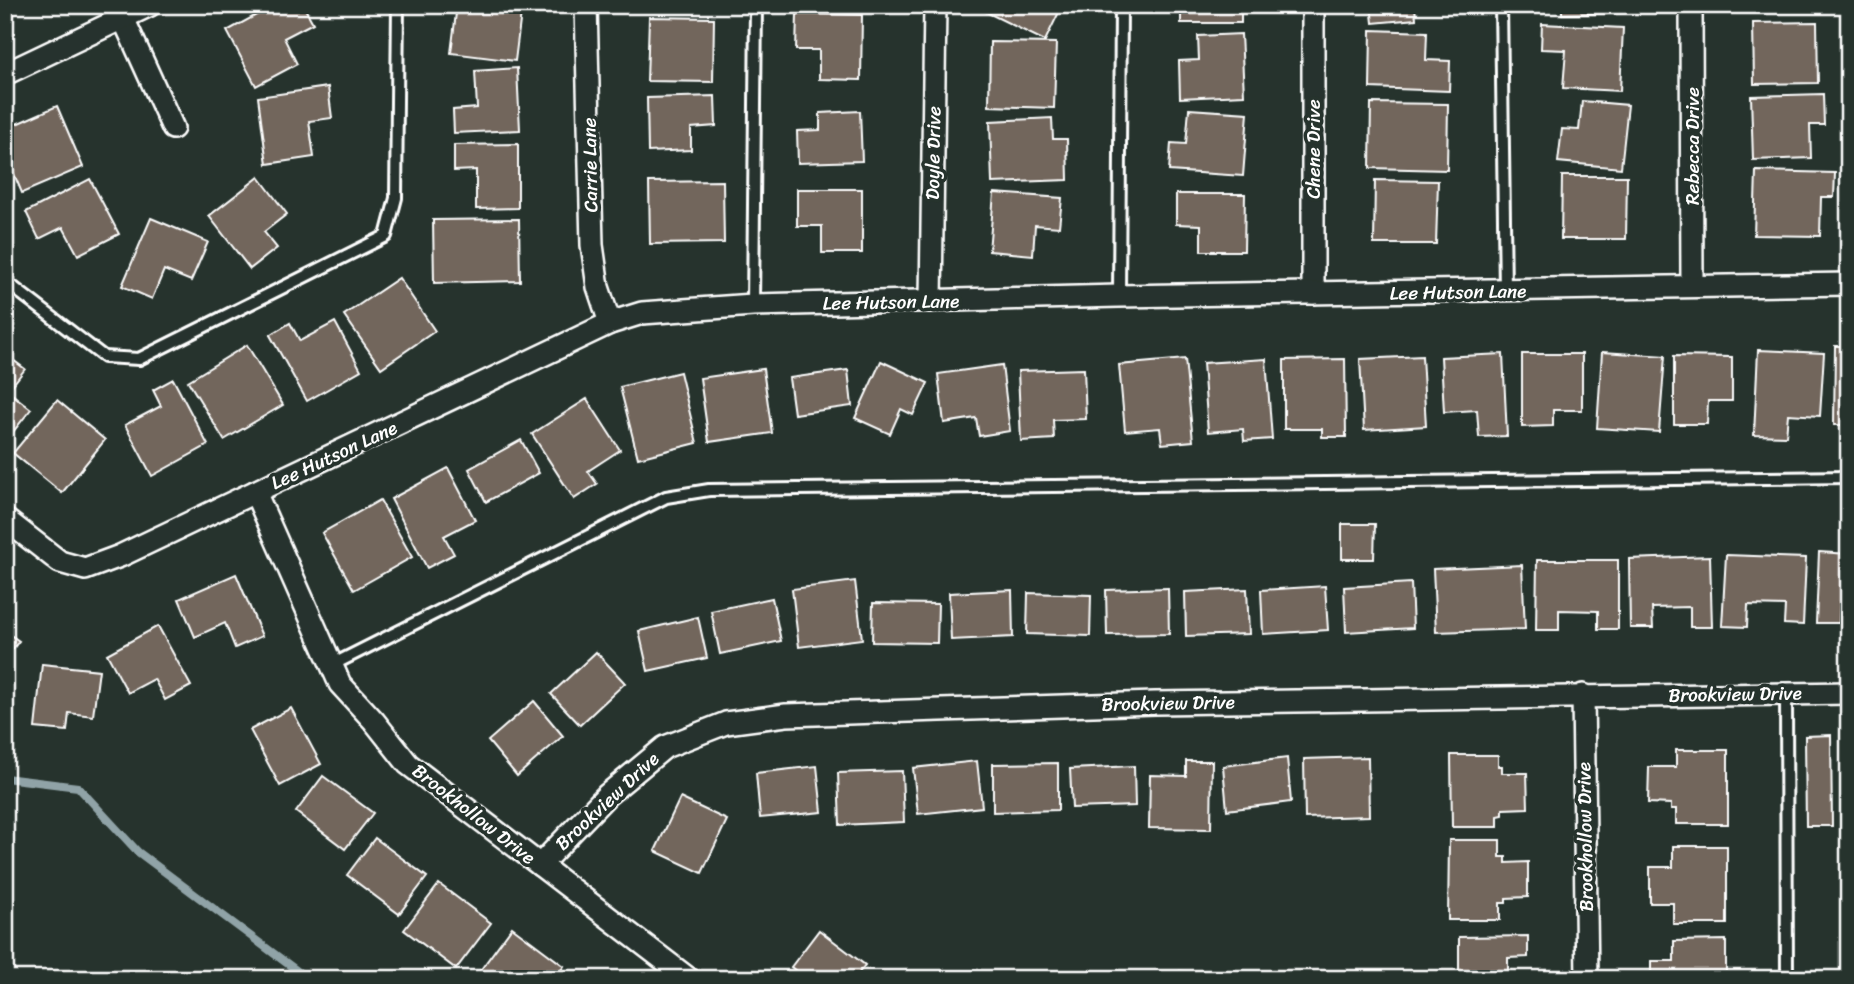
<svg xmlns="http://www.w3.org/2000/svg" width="1854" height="984" font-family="Sriracha,sans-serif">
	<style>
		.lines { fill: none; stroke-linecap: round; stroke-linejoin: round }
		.stream { stroke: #90a3a7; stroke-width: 8 }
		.building { fill: #72665c; stroke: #fff; stroke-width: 2 }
		.lane-casing { stroke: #fff; stroke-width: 16 }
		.street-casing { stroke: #fff; stroke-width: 26 }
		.lane { stroke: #26332d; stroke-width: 10 }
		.street { stroke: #26332d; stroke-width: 21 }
		.labels { text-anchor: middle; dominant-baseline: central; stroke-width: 7; stroke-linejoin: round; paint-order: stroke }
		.street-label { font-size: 19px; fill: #fff; stroke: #26332d }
	</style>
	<rect width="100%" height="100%" fill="#26332d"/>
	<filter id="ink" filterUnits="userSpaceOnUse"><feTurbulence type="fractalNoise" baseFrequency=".0143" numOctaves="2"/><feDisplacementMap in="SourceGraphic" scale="14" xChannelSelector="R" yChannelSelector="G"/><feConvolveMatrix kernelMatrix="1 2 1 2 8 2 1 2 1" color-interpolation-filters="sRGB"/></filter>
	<g filter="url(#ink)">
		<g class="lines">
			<!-- stream -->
			<polyline class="stream" points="5,778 78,787 138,852 308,979"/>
		</g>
		<!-- building -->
		<g class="building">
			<polygon points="275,5 303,5 313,23 284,38 297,64 256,86 227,31"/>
			<polygon points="457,5 522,5 515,61 451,53"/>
			<polygon points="989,5 1060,5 1062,6 1045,41 986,12"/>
			<rect x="1181" y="5" width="60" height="18"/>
			<polygon points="1371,5 1415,5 1416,19 1373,23"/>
			<polygon points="1562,5 1624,5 1624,13 1562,14"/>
			<rect x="1751" y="5" width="63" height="7"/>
			<polygon points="797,14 862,15 861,80 819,79 819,50 796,50"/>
			<polygon points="649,17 714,18 713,82 647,81"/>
			<polygon points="1817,22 1818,83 1754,84 1753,23"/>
			<polygon points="1542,24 1623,28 1620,91 1563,88 1566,50 1541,49"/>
			<polygon points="1371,30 1427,32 1426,60 1450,61 1449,91 1370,88"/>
			<polygon points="1241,34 1244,95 1180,98 1179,61 1199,60 1198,36"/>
			<polygon points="990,42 1056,43 1054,108 989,106"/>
			<polygon points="517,68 520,130 454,133 453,110 477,108 475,71"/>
			<polygon points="328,87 332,118 309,121 314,157 267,164 258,97"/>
			<polygon points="1823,94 1824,125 1810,125 1811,158 1753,160 1751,96"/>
			<polygon points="715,96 716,126 691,128 691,150 648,152 647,98"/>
			<polygon points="1582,101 1628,105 1621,168 1558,162 1562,129 1579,130"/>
			<polygon points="1371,103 1448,104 1447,170 1370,168"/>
			<polygon points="57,106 83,167 22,193 5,153 5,129"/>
			<polygon points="1189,109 1248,113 1243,176 1169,171 1171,143 1186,144"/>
			<polygon points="860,111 862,161 798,163 797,131 820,130 820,113"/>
			<polygon points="1052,118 1053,139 1067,139 1068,180 992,183 990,121"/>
			<polygon points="518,144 518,208 476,209 476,170 454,171 454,145"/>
			<polygon points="1756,171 1835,173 1834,197 1821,197 1820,236 1754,235"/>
			<polygon points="1562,176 1627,176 1626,239 1561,239"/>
			<polygon points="259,177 287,214 264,232 277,248 250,269 209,216"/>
			<polygon points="90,179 119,234 78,255 63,227 39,239 26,212"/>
			<polygon points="1375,180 1438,181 1436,244 1374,244"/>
			<polygon points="723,181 724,243 650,244 649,182"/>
			<polygon points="797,189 862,189 862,253 822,253 822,226 797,226"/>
			<polygon points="994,193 1062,198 1059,227 1035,225 1033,255 989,251"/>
			<polygon points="1176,194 1245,194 1244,251 1201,251 1201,225 1176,224"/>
			<polygon points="151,218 208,242 191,281 164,270 152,299 122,286"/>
			<polygon points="519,219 520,281 434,283 433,220"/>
			<polygon points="399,278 435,331 381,368 344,315"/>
			<polygon points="335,322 361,370 307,401 270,335 290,323 300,341"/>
			<polygon points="247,345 283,405 224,440 188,381"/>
			<polygon points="1835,346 1849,346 1849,425 1834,425"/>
			<polygon points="1758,350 1824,353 1820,416 1788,414 1786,436 1754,435"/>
			<polygon points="1602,352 1665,356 1659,432 1597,428"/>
			<polygon points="5,354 25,369 8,391 31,409 5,442"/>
			<polygon points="1503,354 1507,436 1479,437 1477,410 1444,412 1441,357"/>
			<polygon points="1522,354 1582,354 1582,410 1553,410 1553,426 1522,427"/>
			<polygon points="1422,356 1426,426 1364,430 1360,359"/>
			<polygon points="1674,356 1732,357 1732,401 1708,401 1707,424 1674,424"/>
			<polygon points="1185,359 1193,441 1162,444 1160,428 1125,431 1119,365"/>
			<polygon points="1266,359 1272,439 1244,441 1243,429 1208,432 1203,363"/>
			<polygon points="1345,359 1346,437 1322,437 1322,429 1284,429 1284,360"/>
			<polygon points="881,361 928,383 913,415 901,409 890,434 855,418"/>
			<polygon points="1002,365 1010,431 979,436 976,418 944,423 938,374"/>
			<polygon points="763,369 772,433 709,442 700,378"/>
			<polygon points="1084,369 1086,419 1053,420 1054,439 1021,441 1018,371"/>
			<polygon points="848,370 852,406 794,414 789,378"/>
			<polygon points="680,372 697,443 638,458 620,387"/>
			<polygon points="173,379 208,445 152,476 125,425 161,406 153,390"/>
			<polygon points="587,399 620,450 588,471 597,484 574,499 532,434"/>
			<polygon points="57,400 105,440 62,493 13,453"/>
			<polygon points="521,440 539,473 486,502 469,469"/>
			<polygon points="448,468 475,520 444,536 454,554 427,568 391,499"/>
			<polygon points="380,500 412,557 354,590 322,533"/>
			<polygon points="1342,524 1375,524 1374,559 1342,559"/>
			<polygon points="1819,552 1849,554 1849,603 1840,602 1839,623 1816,623"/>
			<polygon points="1726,555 1806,558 1803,625 1784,624 1785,606 1748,605 1747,627 1722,626"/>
			<polygon points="1710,556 1712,627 1690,627 1690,607 1652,608 1653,628 1630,628 1629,559"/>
			<polygon points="1537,560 1618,560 1618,629 1598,629 1598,611 1559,610 1559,630 1536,630"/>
			<polygon points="1522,565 1525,629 1436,632 1433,569"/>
			<polygon points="236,574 262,636 235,648 225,623 195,637 179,599"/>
			<polygon points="855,581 862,639 799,647 792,589"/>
			<polygon points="1411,583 1413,628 1346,632 1344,587"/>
			<polygon points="1325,586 1328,630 1263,634 1261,590"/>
			<polygon points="1168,588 1169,634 1107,635 1106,590"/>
			<polygon points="1247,589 1249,634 1186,636 1185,592"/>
			<polygon points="1012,590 1013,637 951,640 949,593"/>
			<polygon points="1028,593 1091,595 1090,636 1027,634"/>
			<polygon points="772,598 781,641 720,654 711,611"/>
			<polygon points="873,603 938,604 937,643 872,642"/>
			<polygon points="698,617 707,658 648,671 639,631"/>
			<polygon points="158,626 191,686 165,700 154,679 128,693 107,654"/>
			<polygon points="5,631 19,641 5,659"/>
			<polygon points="596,652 625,683 580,725 551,694"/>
			<polygon points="42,664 99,670 93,716 69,713 67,731 35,728"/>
			<polygon points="534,701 563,736 517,776 488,741"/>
			<polygon points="291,708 321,764 280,786 250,730"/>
			<polygon points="1831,735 1832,826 1806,826 1805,736"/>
			<polygon points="1676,750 1728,750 1728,824 1676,824 1676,809 1671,809 1671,804 1648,803 1649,767 1676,767"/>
			<polygon points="1451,755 1498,755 1498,766 1502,766 1502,773 1527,773 1528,808 1503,809 1503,815 1498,816 1498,827 1452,827"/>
			<polygon points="1368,757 1369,816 1305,818 1304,759"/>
			<polygon points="1287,758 1291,802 1227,810 1223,766"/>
			<polygon points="977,761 982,807 918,814 913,768"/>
			<polygon points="1186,761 1212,761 1211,829 1149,828 1150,775 1186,776"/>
			<polygon points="1058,763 1058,810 993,812 993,764"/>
			<polygon points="817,766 822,812 760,818 756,773"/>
			<polygon points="1134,766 1135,806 1072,808 1070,769"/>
			<polygon points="902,771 904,822 840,825 838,773"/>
			<polygon points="323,776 373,813 345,849 296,812"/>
			<polygon points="680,798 727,820 702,873 655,851"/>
			<polygon points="375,838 427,877 399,914 347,875"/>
			<polygon points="1449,840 1500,840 1500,857 1506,857 1506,863 1528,862 1528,897 1506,898 1506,903 1500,903 1500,920 1448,920"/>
			<polygon points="1673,846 1727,846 1727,924 1673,924 1673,903 1650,903 1650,867 1673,867"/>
			<polygon points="439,884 491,923 456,969 404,930"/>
			<polygon points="512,927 564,966 555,979 474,979"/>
			<polygon points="819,930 865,965 854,979 806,979 791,967"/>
			<polygon points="1528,936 1528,957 1508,958 1508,979 1459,979 1459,937"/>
			<polygon points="1726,940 1726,979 1651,979 1651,961 1674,961 1674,941"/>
			<polygon points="1180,971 1226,979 1178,979"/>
		</g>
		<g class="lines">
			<!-- lane casing -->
			<g class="lane-casing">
				<g id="lane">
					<polyline points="1501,5 1505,291"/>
					<polyline points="5,281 104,357 139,359 386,236 396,198 398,5"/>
					<polyline points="1119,296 1121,5"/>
					<polyline points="753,305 756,5"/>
					<polyline points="332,665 666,497 709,490 1849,477"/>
					<polyline points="1786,693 1787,979"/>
				</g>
			</g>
			<!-- street casing -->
			<g class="street-casing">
				<g id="street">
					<polyline points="586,5 592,245 598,287 610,323"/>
					<polyline points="1313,5 1313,293"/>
					<polyline points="1691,5 1692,286"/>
					<polyline points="123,18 173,128"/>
					<polyline points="5,74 150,5"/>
					<polyline points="931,301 935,5"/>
					<polyline points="255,492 340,684 374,721 408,764 689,979"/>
					<polyline points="5,519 60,562 85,569 120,556 610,323 642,313 753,305 1119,296 1849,284"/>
					<polyline points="1583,695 1587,979"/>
					<polyline points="540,865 607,795 665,747 726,723 786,715 1155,703 1849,693"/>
				</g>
			</g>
			<!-- lane -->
			<use href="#lane" class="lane"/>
			<!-- street -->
			<use href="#street" class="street"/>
		</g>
	</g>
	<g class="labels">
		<!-- street labels -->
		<g class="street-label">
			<text transform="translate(1692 146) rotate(-90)">Rebecca Drive</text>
			<text transform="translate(1313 149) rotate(-90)">Chene Drive</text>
			<text transform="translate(933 153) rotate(-89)">Doyle Drive</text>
			<text transform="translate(590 165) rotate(-91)">Carrie Lane</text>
			<text transform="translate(1458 292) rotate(-1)">Lee Hutson Lane</text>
			<text transform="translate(891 302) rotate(-1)">Lee Hutson Lane</text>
			<text transform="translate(334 455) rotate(-25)">Lee Hutson Lane</text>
			<text transform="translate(1735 694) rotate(-1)">Brookview Drive</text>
			<text transform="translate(1168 703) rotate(-1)">Brookview Drive</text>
			<text transform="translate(607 801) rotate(-43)">Brookview Drive</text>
			<text transform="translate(474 814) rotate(38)">Brookhollow Drive</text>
			<text transform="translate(1585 837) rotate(-91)">Brookhollow Drive</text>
		</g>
	</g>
	<!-- margin -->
	<rect width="1854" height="984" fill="none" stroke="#26332d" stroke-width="28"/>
	<rect x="14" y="14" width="1826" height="956" fill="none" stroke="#fff" stroke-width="2.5" filter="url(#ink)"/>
</svg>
